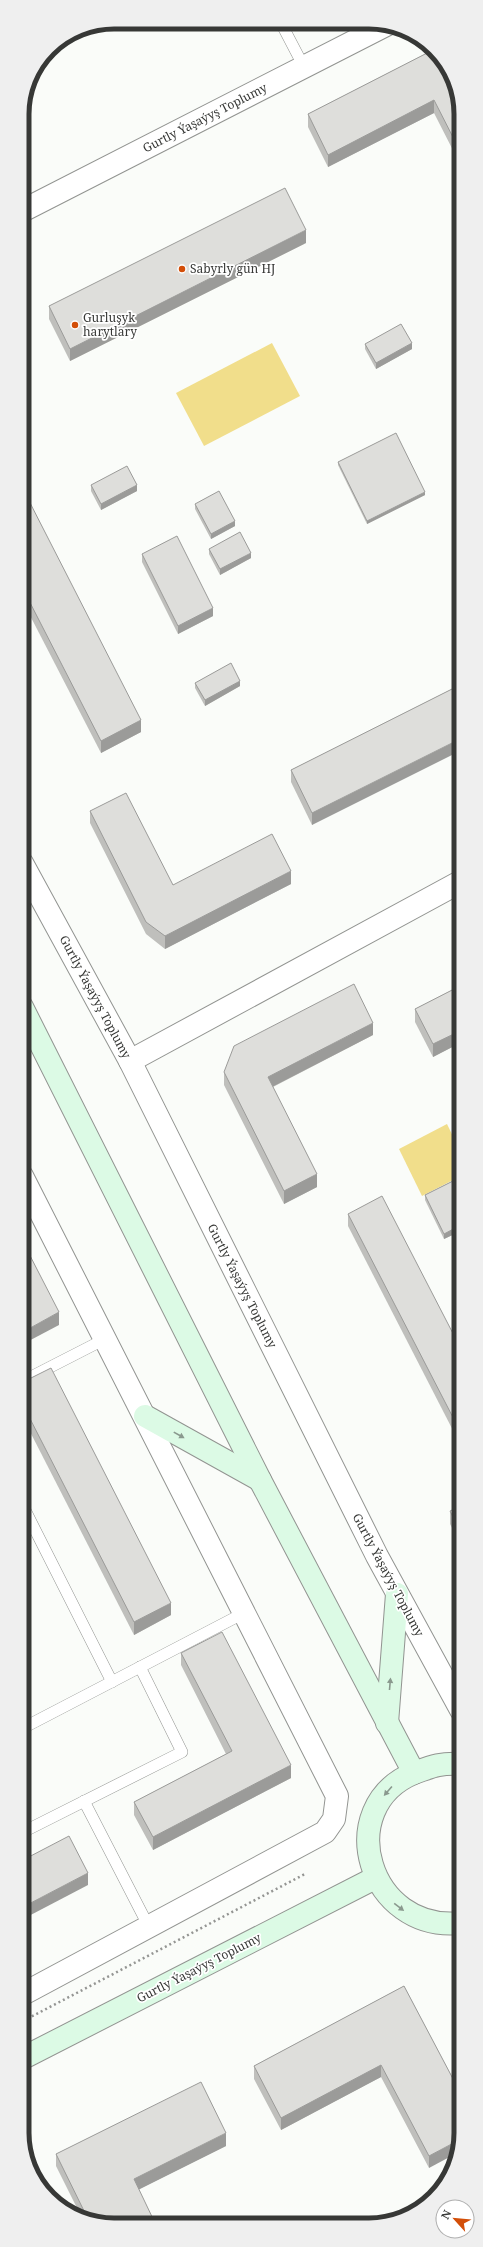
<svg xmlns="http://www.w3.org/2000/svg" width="483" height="2247" viewBox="0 0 483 2247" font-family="'Noto Serif',serif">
<rect width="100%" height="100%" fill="#fafcf9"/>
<g fill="#f1de8b">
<polygon points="272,343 300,396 204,446 176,393"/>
<polygon points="447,1124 461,1153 461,1176 422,1196 399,1149"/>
</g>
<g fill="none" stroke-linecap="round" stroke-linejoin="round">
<defs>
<g id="lane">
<polyline points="281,23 304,67"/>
<polyline points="23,1381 105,1339"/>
<polyline points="23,1506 112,1682"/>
<polyline points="23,1728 244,1613"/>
<polyline points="84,1801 149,1927"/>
<polyline points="23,1832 182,1752 140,1667"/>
</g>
<g id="street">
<polyline points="22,211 388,24"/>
<polyline points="22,863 130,1061 377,1556 461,1710"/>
<polyline points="130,1061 460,882"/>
<polyline points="22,1176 337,1796 334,1819 325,1832 23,1994"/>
</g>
<g id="secondary">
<polyline points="22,1007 260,1480 414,1773"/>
<polyline points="145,1416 260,1480"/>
<polyline points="387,1723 397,1594"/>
<path d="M461 1764C440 1763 433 1766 414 1773 332 1807 368 1933 461 1923"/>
<polyline points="23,2058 375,1878"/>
</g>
</defs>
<use href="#lane" stroke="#929491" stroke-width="12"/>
<use href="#street" stroke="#929491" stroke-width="24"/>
<use href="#secondary" stroke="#929491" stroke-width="24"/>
<polyline stroke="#949593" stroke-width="2.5" stroke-dasharray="2 3" stroke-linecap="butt" points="23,2021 305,1874"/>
<use href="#lane" stroke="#fff" stroke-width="11"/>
<use href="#street" stroke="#fff" stroke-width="22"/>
<use href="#secondary" stroke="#dcfae5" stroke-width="22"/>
</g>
<g fill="#bfbfbc">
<polygon points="433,50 460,102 460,164 434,113 328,167 308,127 308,114"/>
<polygon points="306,243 70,361 49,319 49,306"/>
<polygon points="460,267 460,289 457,281 457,269"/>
<polygon points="365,344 412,349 376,369 365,349"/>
<polygon points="338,462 425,495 367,524 338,465"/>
<polygon points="91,485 137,491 101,510 91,491"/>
<polygon points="22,494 141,732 101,753 22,600"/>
<polygon points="195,504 235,526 211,539 195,509"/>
<polygon points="209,549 251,558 220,575 209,554"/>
<polygon points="142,554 213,616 178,634 142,562"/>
<polygon points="195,683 240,686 205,706 195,688"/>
<polygon points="460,685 312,825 291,782 291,770"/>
<polygon points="90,811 173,885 291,884 165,949 146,934 90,823"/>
<polygon points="460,986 460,1043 433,1057 415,1022 415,1009"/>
<polygon points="373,1035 273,1087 317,1187 284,1204 224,1085 224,1072"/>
<polygon points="461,1177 461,1231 444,1239 425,1200 425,1195"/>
<polygon points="348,1214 461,1349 461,1446 348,1226"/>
<polygon points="23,1382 171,1615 134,1635 23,1418"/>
<polygon points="461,1506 461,1545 450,1524 450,1511"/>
<polygon points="181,1653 291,1778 153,1850 134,1815 134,1802 226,1754 181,1665"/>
<polygon points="404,1986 461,2094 429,2168 381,2077 281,2130 254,2079 254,2066"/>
<polygon points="226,2146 139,2189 96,2223 80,2214 56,2166 56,2154"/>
</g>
<g fill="#9b9b99">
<polygon points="434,100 434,113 328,167 328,155"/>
<polygon points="306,230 306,243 70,361 70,349"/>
<polygon points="412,343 412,349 376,369 376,363"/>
<polygon points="137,485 137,491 101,510 101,504"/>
<polygon points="425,492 425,495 367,524 367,521"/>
<polygon points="235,521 235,526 211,539 211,534"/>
<polygon points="251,553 251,558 220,575 220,569"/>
<polygon points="213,608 213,616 178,634 178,626"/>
<polygon points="240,681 240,686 205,706 205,700"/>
<polygon points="141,720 141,732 101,753 101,741"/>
<polygon points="460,739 460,751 312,825 312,813"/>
<polygon points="291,871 291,884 165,949 165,936"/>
<polygon points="373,1023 373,1035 268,1089 268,1077"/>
<polygon points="460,1031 460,1043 433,1057 433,1044"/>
<polygon points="317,1174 317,1187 284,1204 284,1191"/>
<polygon points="461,1225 461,1231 444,1239 444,1234"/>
<polygon points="59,1312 59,1325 23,1344 23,1332"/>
<polygon points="171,1603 171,1615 134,1635 134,1622"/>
<polygon points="291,1765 291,1778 153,1850 153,1837"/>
<polygon points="88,1873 88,1885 23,1919 23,1907"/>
<polygon points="381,2065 381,2077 281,2130 281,2118"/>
<polygon points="226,2133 226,2146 134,2192 134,2179"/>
<polygon points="461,2139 457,2153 429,2168 429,2156"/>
</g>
<g fill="#dededb" stroke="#9b9b99">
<polygon points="433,50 438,53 460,102 460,151 434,100 328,155 308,114"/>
<polygon points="285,188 306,230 70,349 49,306"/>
<polygon points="460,267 460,276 457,269"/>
<polygon points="401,324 412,343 376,363 365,344"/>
<polygon points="396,433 425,492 367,521 338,462"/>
<polygon points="127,466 137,485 101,504 91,485"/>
<polygon points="219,491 235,521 211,534 195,504"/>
<polygon points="25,493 141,720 101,741 22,587 22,494"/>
<polygon points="240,532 251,553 220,569 209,549"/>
<polygon points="177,536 213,608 178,626 142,554"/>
<polygon points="231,663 240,681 205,700 195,683"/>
<polygon points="460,685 460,739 312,813 291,770"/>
<polygon points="126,793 173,885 272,834 291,871 165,936 146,922 90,811"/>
<polygon points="354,984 373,1023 268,1077 317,1174 284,1191 224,1072 234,1046"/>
<polygon points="460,986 460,1031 433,1044 415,1009"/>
<polygon points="461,1177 461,1225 444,1234 425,1195"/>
<polygon points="382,1196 461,1349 461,1433 348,1214"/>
<polygon points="23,1242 59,1312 23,1332"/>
<polygon points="51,1368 171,1603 134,1622 23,1405 23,1382"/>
<polygon points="461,1506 461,1533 450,1511"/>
<polygon points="222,1632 291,1765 153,1837 134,1802 232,1751 181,1653"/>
<polygon points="69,1836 88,1873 23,1907 23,1860"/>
<polygon points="404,1986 461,2094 461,2139 429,2156 381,2065 281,2118 254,2066"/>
<polygon points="201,2082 226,2133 134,2179 155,2223 96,2223 88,2219 56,2154"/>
</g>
<defs><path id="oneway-solid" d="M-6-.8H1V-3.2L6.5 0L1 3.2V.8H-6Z"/></defs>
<g fill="#8a998e">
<use href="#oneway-solid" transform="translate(179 1435) rotate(29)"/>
<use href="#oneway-solid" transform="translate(390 1684) rotate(-85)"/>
<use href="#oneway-solid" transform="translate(388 1791) rotate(131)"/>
<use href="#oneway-solid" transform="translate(399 1907) rotate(37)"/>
</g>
<g fill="#d34e08" stroke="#fff" stroke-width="1.5">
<circle cx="182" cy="269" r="4"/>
<circle cx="75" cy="325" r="4"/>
</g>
<g text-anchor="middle" stroke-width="3.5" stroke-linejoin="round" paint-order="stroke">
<g font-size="12" fill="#373836" stroke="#fff">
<text transform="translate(205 118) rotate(-27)" y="4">Gurtly Ýaşaýyş Toplumy</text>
<text transform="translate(95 997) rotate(62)" y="4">Gurtly Ýaşaýyş Toplumy</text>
<text transform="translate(242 1286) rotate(63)" y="4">Gurtly Ýaşaýyş Toplumy</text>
<text transform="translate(388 1575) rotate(62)" y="4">Gurtly Ýaşaýyş Toplumy</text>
<text transform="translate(199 1968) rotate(-27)" y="4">Gurtly Ýaşaýyş Toplumy</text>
</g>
<g font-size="12" fill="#373836" stroke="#fff" text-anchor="start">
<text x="190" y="273">Sabyrly gün HJ</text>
<text x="83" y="322">Gurluşyk<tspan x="83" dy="14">harytlary</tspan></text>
</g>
</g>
<path d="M0 0H483V2247H0ZM114 29H369A85 85 0 0 1 454 114V2133A85 85 0 0 1 369 2218H114A85 85 0 0 1 29 2133V114A85 85 0 0 1 114 29Z" fill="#efefef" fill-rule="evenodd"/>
<path fill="none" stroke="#373836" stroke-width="5" d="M114 29H369A85 85 0 0 1 454 114V2133A85 85 0 0 1 369 2218H114A85 85 0 0 1 29 2133V114A85 85 0 0 1 114 29Z"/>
<g transform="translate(455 2219) rotate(297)"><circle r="19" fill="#ffffff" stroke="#afafaf"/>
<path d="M0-3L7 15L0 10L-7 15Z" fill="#d34e08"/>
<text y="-6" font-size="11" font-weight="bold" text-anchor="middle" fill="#373836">N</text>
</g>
</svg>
